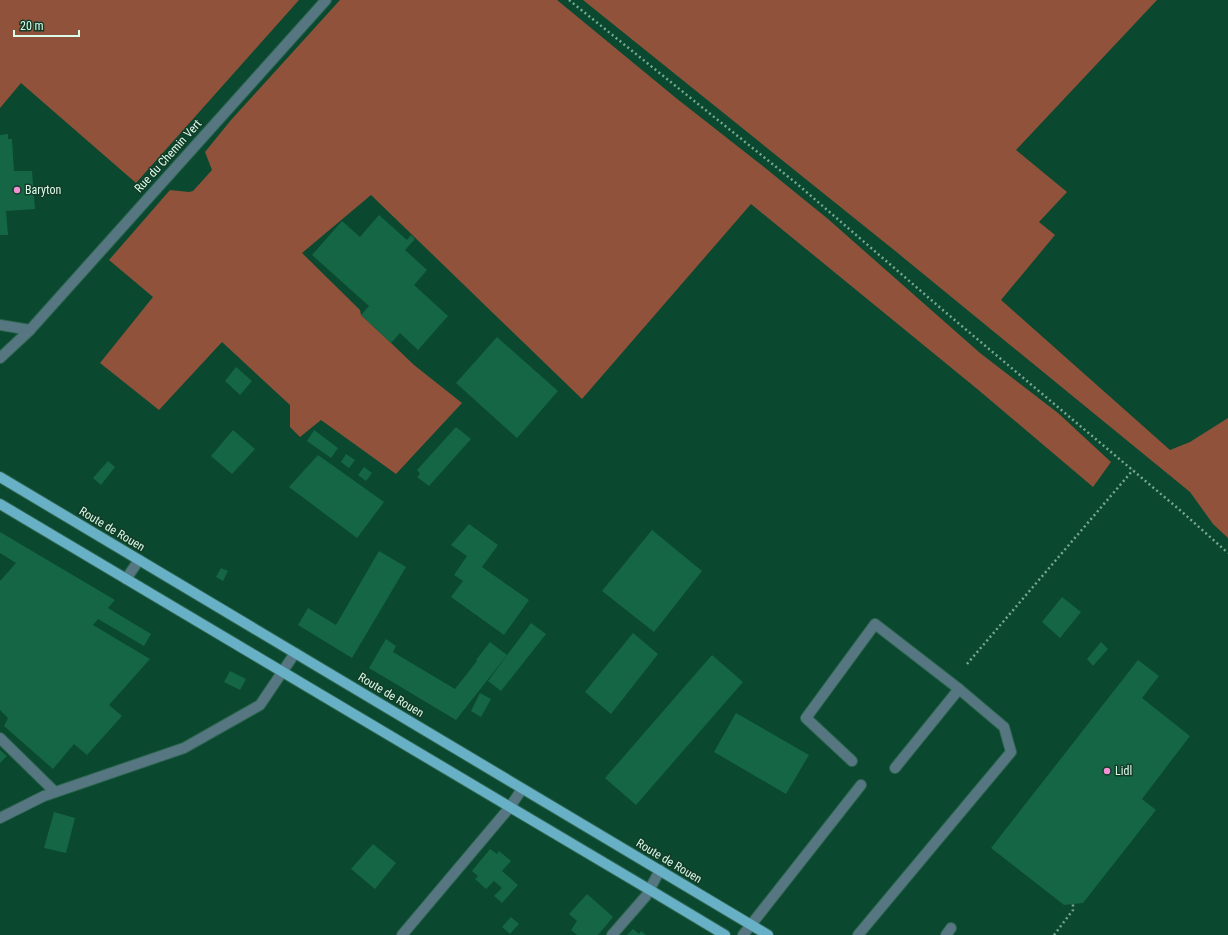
<svg xmlns="http://www.w3.org/2000/svg" width="1228" height="935" viewBox="0 0 1228 935" font-family="'Roboto Condensed',sans-serif">
<rect width="100%" height="100%" fill="#0a482f"/>
<g fill="#91523b">
<polygon points="0,0 299,0 136,183 21,83 0,108"/>
<polygon points="340,0 557,0 676,98 764,167 828,219 980,353 1058,413 1111,462 1093,487 976,388 751,204 582,399 371,195 302,253 360,310 361,315 391,343 414,365 462,403 396,474 321,420 300,437 290,427 290,405 222,342 159,410 100,363 153,297 109,260 170,190 189,192 193,191 212,170 205,152 231,120"/>
<polygon points="583,0 1157,0 1016,150 1067,192 1039,222 1055,235 1001,300 1170,450 1190,442 1228,418 1228,538 1213,524 1190,492 894,250"/>
</g>
<g fill="#156644">
<polygon points="8,134 8,139 12,139 14,171 32,171 35,209 6,211 8,235 0,235 0,135"/>
<polygon points="379,215 407,240 411,235 415,239 405,250 427,270 414,285 448,316 418,350 400,333 391,343 361,315 369,306 312,255 342,221 360,237"/>
<polygon points="497,337 558,391 517,438 456,383"/>
<polygon points="236,367 252,381 240,395 225,381"/>
<polygon points="456,427 471,439 429,486 417,477 420,474 417,470"/>
<polygon points="233,430 255,449 232,474 211,456"/>
<polygon points="314,430 338,448 331,458 307,441"/>
<polygon points="346,454 355,460 349,468 341,462"/>
<polygon points="318,455 384,502 357,538 289,487"/>
<polygon points="108,461 115,467 101,485 93,478"/>
<polygon points="364,467 372,473 366,481 358,475"/>
<polygon points="469,524 498,545 482,567 529,600 504,635 451,597 463,581 454,575 467,556 451,545"/>
<polygon points="652,530 702,571 654,632 602,591"/>
<polygon points="0,532 115,600 108,608 151,634 144,646 98,619 93,625 150,659 109,705 122,716 87,755 74,744 53,769 4,726 8,718 0,710 0,581 16,563 0,553"/>
<polygon points="379,551 406,567 352,658 298,625 308,608 336,625"/>
<polygon points="221,568 228,571 223,581 216,577"/>
<polygon points="1062,597 1081,612 1060,638 1042,622"/>
<polygon points="531,623 546,634 501,691 488,681"/>
<polygon points="633,633 658,654 611,714 585,692"/>
<polygon points="386,639 396,646 393,652 455,689 477,661 476,660 490,642 507,655 456,720 369,668"/>
<polygon points="1101,642 1108,649 1093,666 1087,659"/>
<polygon points="712,655 743,682 636,805 605,778"/>
<polygon points="1138,660 1159,676 1142,698 1190,736 1142,799 1156,810 1083,903 1064,905 991,848"/>
<polygon points="230,671 246,679 240,690 224,682"/>
<polygon points="480,693 491,699 481,717 471,711"/>
<polygon points="736,713 809,755 786,794 714,752"/>
<polygon points="0,750 7,756 0,763"/>
<polygon points="54,812 75,818 66,853 44,848"/>
<polygon points="373,844 396,863 375,889 351,869"/>
<polygon points="490,849 497,854 499,851 511,861 502,871 518,885 502,903 494,896 502,888 494,881 486,889 475,879 478,876 472,871"/>
<polygon points="587,894 613,917 598,935 577,935 571,930 577,921 569,914"/>
<polygon points="511,917 519,924 510,934 502,927"/>
<polygon points="633,929 639,934 641,931 646,935 627,935"/>
</g>
<g fill="none" stroke-linecap="round" stroke-linejoin="round">
<defs>
<g id="service">
<polyline points="126,579 139,560"/>
<polyline points="0,738 55,792"/>
<polyline points="852,761 806,718 875,624 959,689 895,768"/>
<polyline points="0,818 44,796 184,748 260,705 295,653"/>
<polyline points="743,935 861,785"/>
<polyline points="858,935 1011,752 1004,727 959,689"/>
<polyline points="946,935 951,928"/>
</g>
<g id="minor">
<polyline points="0,325 30,330"/>
<polyline points="0,358 30,330 326,0"/>
<polyline points="402,935 510,807 522,789"/>
<polyline points="612,935 646,896 660,870"/>
</g>
<g id="primary">
<polyline points="0,477 768,935"/>
<polyline points="0,504 510,807 650,890 725,935"/>
</g>
</defs>
<use href="#service" stroke="#2b654d" stroke-width="12"/>
<use href="#minor" stroke="#2b654d" stroke-width="12"/>
<use href="#primary" stroke="#2b654d" stroke-width="12"/>
<g stroke="#78a892" stroke-width="2.5" stroke-dasharray="2 3" stroke-linecap="butt">
<polyline points="569,0 796,183 944,311 1181,511 1228,553"/>
<polyline points="967,664 1133,470"/>
<polyline points="1054,935 1073,910 1073,904"/>
</g>
<use href="#service" stroke="#567782" stroke-width="10"/>
<use href="#minor" stroke="#567782" stroke-width="10"/>
<use href="#primary" stroke="#68b0c6" stroke-width="10"/>
</g>
<g fill="#f491d4" stroke="#133b28" stroke-width="1.5">
<circle cx="17" cy="190" r="4"/>
<circle cx="1107" cy="771" r="4"/>
</g>
<g text-anchor="middle" stroke-width="3" stroke-linejoin="round" paint-order="stroke">
<g font-size="12" fill="#d9fde9" stroke="#133b28">
<text transform="translate(168 156) rotate(-48)" y="4">Rue du Chemin Vert</text>
<text transform="translate(112 529) rotate(31)" y="4">Route de Rouen</text>
<text transform="translate(391 695) rotate(31)" y="4">Route de Rouen</text>
<text transform="translate(669 861) rotate(31)" y="4">Route de Rouen</text>
</g>
<g font-size="12" fill="#d9fde9" stroke="#133b28" text-anchor="start">
<text x="25" y="194">Baryton</text>
<text x="1115" y="775">Lidl</text>
</g>
</g>
<path d="M14 30v6h65v-6" fill="none" stroke="#d9fde9" stroke-width="2"/>
<text x="20" y="30" font-size="12" fill="#d9fde9" stroke="#133b28" stroke-width="3" paint-order="stroke">20 m</text>
</svg>
